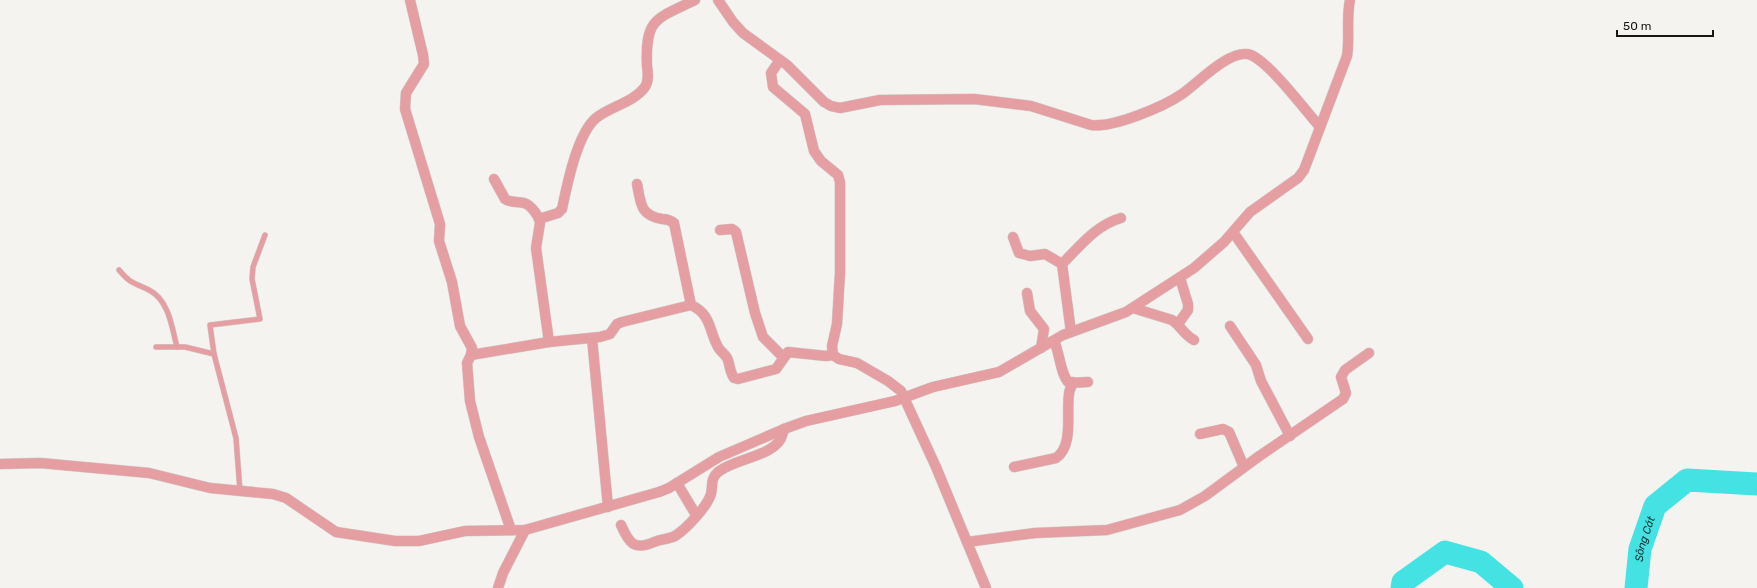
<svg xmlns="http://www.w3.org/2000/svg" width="1757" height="588" viewBox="0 0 1757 588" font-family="Rubik,sans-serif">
<rect width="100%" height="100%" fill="#f5f3ef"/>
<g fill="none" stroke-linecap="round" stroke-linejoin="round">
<g stroke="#45e2e4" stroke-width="23">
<polyline points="1402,588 1403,582 1445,552 1481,562 1512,588"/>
<path id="s1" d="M1636 588 1640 549 1655 506 1687 480 1757 484"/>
</g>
<defs>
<g id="service">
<path d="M119 270C132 285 133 282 149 290 169 300 172 328 177 347"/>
<polyline points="156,347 185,347 214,354 236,438 240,491"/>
<polyline points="214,354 210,325 260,319 252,279 253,267 265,235"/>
</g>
<g id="minor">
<polyline points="410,0 423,55 424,64 406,93 405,109 440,224 439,241 452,282 460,326 472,348 471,355 467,363 470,401 479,437 511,530"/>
<path d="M718 0 733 22 743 33 787 65 824 102 831 106 840 108 880 100 974 99 1031 106 1091 125C1113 128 1163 107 1182 94 1197 84 1231 47 1251 55 1270 63 1305 110 1320 127"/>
<polyline points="780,60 771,73 773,87 805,114 814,151 821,161 838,175 840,182 840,272 837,324 832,346 833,355 839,359 857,363 888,381 901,391 936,467 986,588"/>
<path d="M494 179 505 199C510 203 517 201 524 203 531 205 539 216 540 223L536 248 549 342"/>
<path d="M637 184C641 204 640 215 662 219 667 219 670 220 674 223L691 305"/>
<path d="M539 219 558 213 562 209C567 185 577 134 596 118 611 106 633 103 645 87 649 81 648 73 647 66 645 18 656 19 695 0"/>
<polyline points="720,230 732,229 736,232 755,313 763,337 783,357"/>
<polyline points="1233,232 1308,339"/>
<polyline points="1013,237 1019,253 1030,256 1045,254 1062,264 1071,332"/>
<path d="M1062 264C1080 246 1096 225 1121 218"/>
<polyline points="1027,293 1030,311 1044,329 1041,348"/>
<path d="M1133 308 1172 320C1181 326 1184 335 1194 340"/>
<polyline points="1178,324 1188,310 1188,304 1180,278"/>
<polyline points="1230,326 1256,365 1261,381 1290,436"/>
<polyline points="592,338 608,507"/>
<path d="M1054 341C1060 353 1060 374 1069 383L1088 382"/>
<path d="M471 355 549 342 600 337 610 334 617 324 622 322 691 305C711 314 709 330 717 345 719 351 726 354 728 360 730 367 730 372 734 378L738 379 776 369 788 352 826 356 833 355"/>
<polyline points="1200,434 1223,429 1229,432 1244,467"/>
<path d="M0 464 40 463 149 473 210 488 273 494 286 498 336 532 395 541H419L465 531 525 530 659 492 669 488 719 457 784 429 806 421 895 401 933 387 999 372 1063 335 1126 312 1194 268 1224 242 1250 212 1298 178 1304 170 1347 56C1350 38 1346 18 1350 0"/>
<path d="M1014 467 1056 458C1074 446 1066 413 1069 394 1069 390 1072 386 1073 382"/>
<polyline points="677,483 696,515"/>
<path d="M621 525C629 543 634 551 654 542 661 539 669 539 675 536 686 529 707 507 711 494 713 486 710 479 718 472 734 459 769 457 780 440 782 437 783 432 784 429"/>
<polyline points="967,542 1035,533 1107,530 1180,510 1205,496 1258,457 1343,399 1346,393 1341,377 1345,370 1369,353"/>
<polyline points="498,588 503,573 525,530"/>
</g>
</defs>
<use href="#service" stroke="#d1d0cc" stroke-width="6"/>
<use href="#minor" stroke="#d1d0cc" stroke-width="11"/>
<use href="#service" stroke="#e59fa3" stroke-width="5"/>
<use href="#minor" stroke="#e59fa3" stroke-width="10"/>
</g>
<g text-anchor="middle" stroke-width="3" stroke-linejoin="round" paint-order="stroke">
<g font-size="11" font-style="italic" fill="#173030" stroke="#f5f3ef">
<text dy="4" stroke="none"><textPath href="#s1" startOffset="50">Sông Cát</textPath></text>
</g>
</g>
<path d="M1617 30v6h96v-6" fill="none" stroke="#171615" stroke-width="2"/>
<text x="1623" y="30" font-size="12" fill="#171615" stroke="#f5f3ef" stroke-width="3" paint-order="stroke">50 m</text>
</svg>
